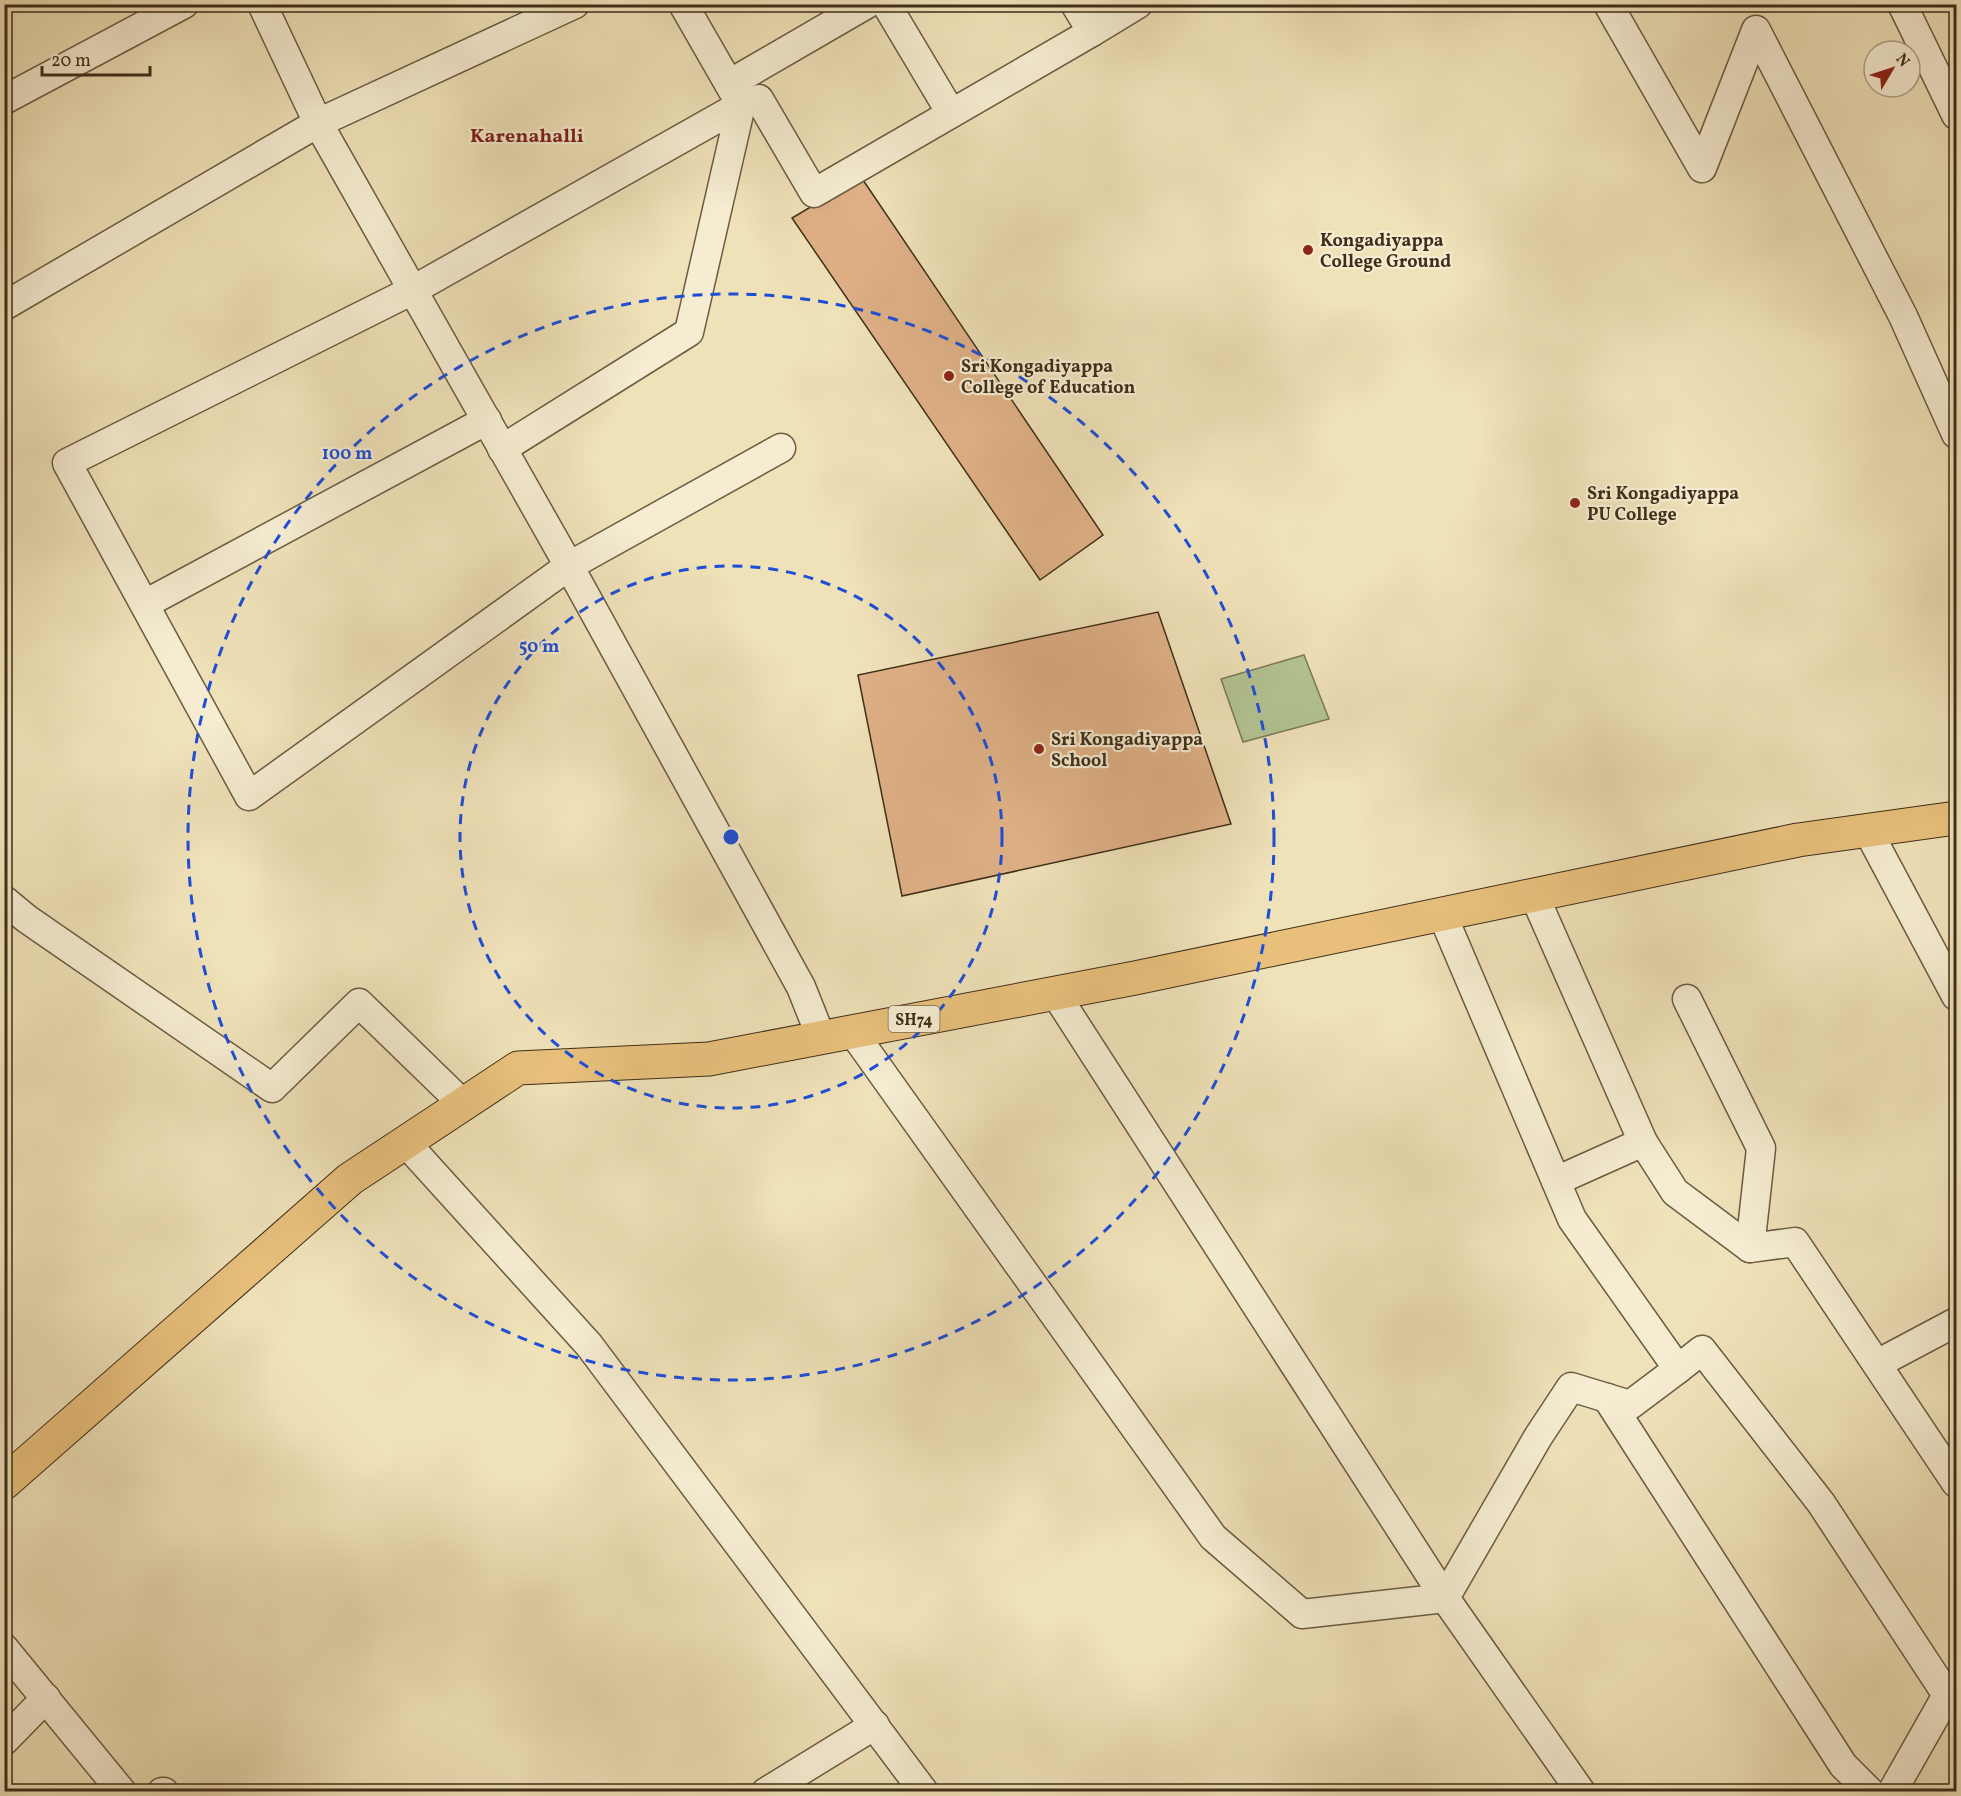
<svg xmlns="http://www.w3.org/2000/svg" width="1961" height="1796" viewBox="0 0 1961 1796" font-family="Vollkorn,serif">
<rect width="100%" height="100%" fill="#efe1b8"/>
<filter id="stains"><feTurbulence type="fractalNoise" baseFrequency=".00333" numOctaves="4"/><feColorMatrix values="0 0 0 0 .2 0 0 0 0 .09 0 0 0 0 .02 0 0 0 .5 -.17"/></filter>
<radialGradient id="worn" r=".72"><stop offset=".6" stop-color="#630" stop-opacity="0"/><stop offset="1" stop-color="#630" stop-opacity=".3"/></radialGradient>
<polygon fill="#b3c493" stroke="#797956" stroke-width="1.5" points="1304,655 1329,719 1243,742 1221,679"/>
<g fill="#dfb086" stroke="#3f2e1a" stroke-width="1.5">
<polygon points="861,177 1103,535 1040,580 792,218"/>
<polygon points="1158,612 1231,824 902,896 858,675"/>
</g>
<g fill="none" stroke-linecap="round" stroke-linejoin="round">
<defs>
<g id="street">
<polyline points="262,4 318,123 569,566 801,987 821,1037"/>
<polyline points="683,4 741,105 759,99 814,193 1092,32 1075,4"/>
<polyline points="886,4 951,113"/>
<polyline points="1608,4 1702,168 1756,30 1903,316 1956,434"/>
<polyline points="1902,4 1956,115"/>
<polyline points="1092,32 1138,4"/>
<polyline points="729,84 867,4"/>
<polyline points="4,100 184,4"/>
<polyline points="4,306 318,123 575,4"/>
<polyline points="502,449 689,332 741,105 413,290 67,463 249,796 569,566 781,448"/>
<polyline points="145,604 487,420"/>
<polyline points="1868,831 1956,996"/>
<polyline points="1534,895 1643,1142 1556,1181"/>
<polyline points="4,900 27,919 272,1088 359,1003 463,1104"/>
<polyline points="1442,914 1572,1219 1678,1369 1630,1405 1571,1387 1538,1437 1445,1598 1581,1792"/>
<polyline points="1687,999 1761,1148 1750,1248"/>
<polyline points="852,1031 1213,1537 1302,1614 1445,1598 1055,993"/>
<polyline points="405,1142 589,1345 924,1792"/>
<polyline points="1643,1142 1675,1192 1750,1248 1795,1242 1956,1483"/>
<polyline points="1877,1364 1956,1322"/>
<polyline points="1678,1369 1702,1350 1821,1503 1947,1695 1892,1792"/>
<polyline points="1607,1398 1843,1765 1870,1792"/>
<polyline points="4,1648 122,1792"/>
<polyline points="4,1741 46,1698"/>
<polyline points="162,1792 164,1792"/>
<polyline points="766,1792 875,1725"/>
</g>
<polyline id="primary" points="4,1483 350,1179 518,1068 709,1059 1135,978 1798,840 1956,818"/>
</defs>
<use href="#street" stroke="#6b5b42" stroke-width="31"/>
<use href="#primary" stroke="#3f2e1a" stroke-width="35"/>
<use href="#street" stroke="#f5ecd1" stroke-width="28"/>
<use href="#primary" stroke="#e8c07c" stroke-width="33"/>
</g>
<g fill="none" stroke="#1d4ed8" stroke-width="3" stroke-dasharray="10 8">
<circle cx="731" cy="837" r="271"/>
<circle cx="731" cy="837" r="543"/>
</g>
<g fill="#8f2418" stroke="#f5ecd1" stroke-width="2">
<circle cx="1308" cy="250" r="6"/>
<circle cx="949" cy="376" r="6"/>
<circle cx="1575" cy="503" r="6"/>
<circle cx="1039" cy="749" r="6"/>
</g>
<g text-anchor="middle" stroke-width="4.5" stroke-linejoin="round" paint-order="stroke">
<rect fill="#f5ecd1" stroke="#766751" stroke-width="1.5" x="888.5" y="1006" width="51" height="26" rx="4.5"/>
<g font-size="16" font-weight="bold" fill="#3f2e1a">
<text x="914" y="1025">SH74</text>
</g>
<g font-size="18" font-weight="bold" fill="#3f2e1a" stroke="#f5ecd1" text-anchor="start">
<text x="1320" y="246">Kongadiyappa<tspan x="1320" dy="21">College Ground</tspan></text>
<text x="961" y="372">Sri Kongadiyappa<tspan x="961" dy="21">College of Education</tspan></text>
<text x="1587" y="499">Sri Kongadiyappa<tspan x="1587" dy="21">PU College</tspan></text>
<text x="1051" y="745">Sri Kongadiyappa<tspan x="1051" dy="21">School</tspan></text>
</g>
<g font-size="20" font-weight="bold" fill="#7a1f14" stroke="#f5ecd1">
<text x="527" y="142">Karenahalli</text>
</g>
</g>
<circle cx="731" cy="837" r="9" fill="#1d4ed8" stroke="#f5ecd1" stroke-width="3"/>
<g font-size="18" text-anchor="middle" font-weight="bold" fill="#1d4ed8" stroke="#f5ecd1" stroke-width="4.5" stroke-linejoin="round" paint-order="stroke">
<text x="347" y="459">100 m</text>
<text x="539" y="652">50 m</text>
</g>
<rect width="1961" height="1796" fill="none" stroke="#efe1b8" stroke-width="24"/>
<rect x="6" y="6" width="1949" height="1784" fill="none" stroke="#3f2e1a" stroke-width="3"/>
<rect x="12" y="12" width="1937" height="1772" fill="none" stroke="#3f2e1a" stroke-width="1.5"/>
<g transform="translate(1892 69) rotate(51)"><circle r="28" fill="#f5ecd1" stroke="#aca088" stroke-width="1.5"/>
<path d="M0-4.5L10 22L0 15L-10 22Z" fill="#8f2418"/>
<text y="-9" font-size="16" font-weight="bold" text-anchor="middle" fill="#3f2e1a">N</text>
</g>
<path d="M42 66v9h108v-9" fill="none" stroke="#3f2e1a" stroke-width="3"/>
<text x="51" y="66" font-size="18" fill="#3f2e1a" stroke="#f5ecd1" stroke-width="4.5" paint-order="stroke">20 m</text>
<rect width="100%" height="100%" filter="url(#stains)"/>
<rect width="100%" height="100%" fill="url(#worn)"/>
</svg>
